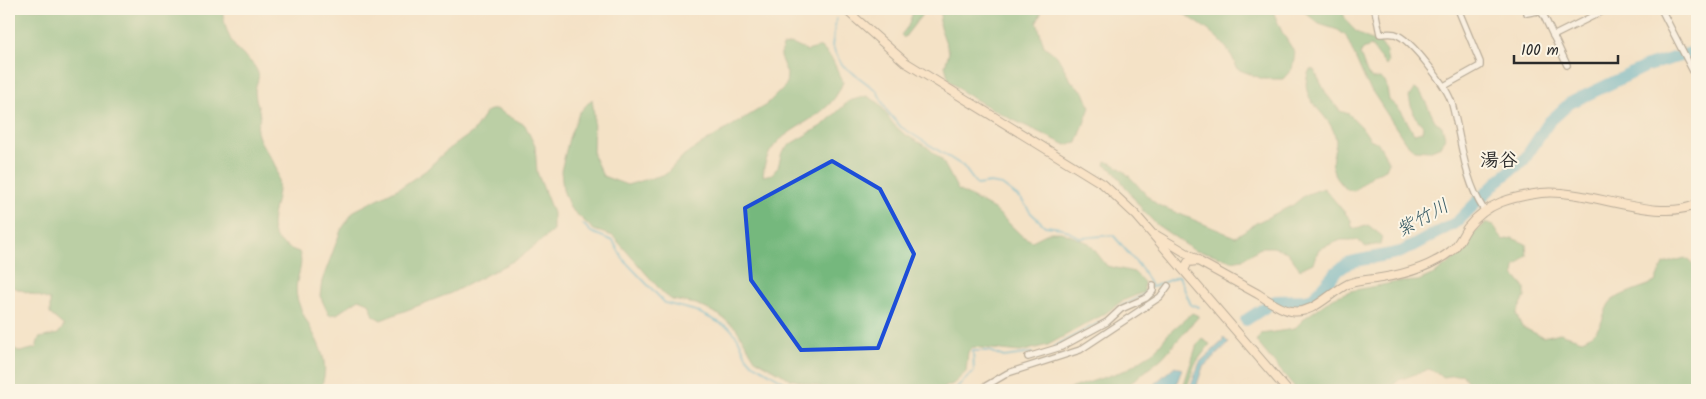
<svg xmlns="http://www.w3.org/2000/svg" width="1706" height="399" viewBox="0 0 1706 399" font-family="Kalam,'Klee One',sans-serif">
<rect width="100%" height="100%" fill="#fcf5e5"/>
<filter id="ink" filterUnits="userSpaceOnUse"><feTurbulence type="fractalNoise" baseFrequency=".02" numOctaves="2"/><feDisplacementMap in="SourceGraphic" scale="10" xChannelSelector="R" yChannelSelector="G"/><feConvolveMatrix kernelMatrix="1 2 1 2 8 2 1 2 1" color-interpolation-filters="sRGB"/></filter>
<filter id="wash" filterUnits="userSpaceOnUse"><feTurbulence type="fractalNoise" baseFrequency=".0096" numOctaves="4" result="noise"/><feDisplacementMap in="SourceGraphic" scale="20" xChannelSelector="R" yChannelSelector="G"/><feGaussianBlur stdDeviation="1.12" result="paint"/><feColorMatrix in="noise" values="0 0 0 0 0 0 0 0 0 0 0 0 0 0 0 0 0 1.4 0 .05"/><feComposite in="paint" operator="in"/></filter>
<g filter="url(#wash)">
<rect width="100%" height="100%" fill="#f4e2c6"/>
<g fill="#74b87d" stroke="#507254">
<path d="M9 9H222C224 22 227 36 236 48 244 58 253 60 258 73 260 79 255 85 255 91 255 100 260 109 260 117 259 122 256 127 257 132 261 149 276 158 278 176 282 211 252 236 299 252 306 270 290 281 299 304 309 332 334 356 321 387L314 390H9V345L20 352 36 348 39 338 58 334 64 326 50 314V300L9 286Z"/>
<polygon points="914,9 925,9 924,12 904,38 901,35 908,26"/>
<polygon points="942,9 1043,9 1037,22 1044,46 1057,56 1072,82 1084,92 1090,107 1077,143 1066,145 1005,116 964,93 949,80 945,66 949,52 939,24"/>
<path d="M1176 9H1272L1282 32 1295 53 1292 69 1283 79H1263L1237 69C1229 40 1200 24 1176 9Z"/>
<path d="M1301 9H1342C1345 25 1362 40 1379 41L1386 51 1388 63 1386 66 1371 46 1363 49 1360 54 1367 73 1372 79 1380 78 1386 83 1389 100 1402 112 1414 134 1422 132 1423 126 1413 114 1409 97 1414 89 1420 91 1435 121 1442 126 1445 137 1441 146 1429 151 1414 150 1406 143 1366 82 1346 36 1338 30 1319 24Z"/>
<path d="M792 44 807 51 821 47 832 59 843 82C826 130 766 123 763 176L772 174 778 167 782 152 792 143 823 125 849 101 867 96 879 103 893 124 904 134 927 147 942 160 958 190 994 209 1022 236 1032 241 1050 232H1061L1089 243 1107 266 1134 272 1144 282V292L1122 301 1106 313 1048 345 1020 352 973 347 968 352 966 372 953 384 938 390H824L821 387 790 379 755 359 736 328 719 315 696 304 672 300 664 294 613 236 594 230 570 208 563 190 561 171 569 138 579 113 592 99 594 114 593 155 603 176 627 185 666 174 684 155 766 105 786 85 787 73 780 57 783 46Z"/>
<path d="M1310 69 1314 70 1327 95 1340 111 1349 114 1361 126 1370 139 1378 143 1389 162 1386 169 1374 174 1354 191 1347 190C1337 179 1330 172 1333 156 1334 152 1336 145 1336 141 1333 111 1294 103 1310 69Z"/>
<polygon points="496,109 525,125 535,146 537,172 553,213 553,231 521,257 451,293 381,320 374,316 369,303 359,299 337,314 329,315 320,296 322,281 341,230 354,211 401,187 425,171 445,152 473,132 487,111"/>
<path d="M1106 161C1130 169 1139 192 1158 205L1235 237 1256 223 1293 205 1305 195 1324 188 1351 220 1352 227 1357 229 1368 225 1382 236 1380 244 1366 247 1357 240H1341L1319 249 1313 263 1300 269 1287 252 1273 247H1262L1243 259 1231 261 1209 253 1195 251 1157 225 1144 212 1113 170 1105 165Z"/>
<path d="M1486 223 1494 226 1503 240 1512 238 1526 244 1527 256 1515 267 1514 275 1525 288V297L1516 314 1522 327 1543 337 1560 333 1582 340C1608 330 1601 307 1614 299 1626 292 1642 288 1655 282L1663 264 1685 258 1695 266 1697 283V390H1474L1462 374 1444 377 1429 369 1399 380 1388 390H1297L1256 341 1261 334 1294 329 1306 317 1333 298 1350 291 1397 282 1418 281 1436 273 1454 259 1474 233Z"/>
<polygon points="1192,313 1199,316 1162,358 1122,390 1066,390 1126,370 1155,351 1168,334"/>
<polygon points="1202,339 1210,344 1195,364 1186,390 1182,390 1197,344"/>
</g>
<g fill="#4eb0cd" stroke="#3c6e7c">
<polygon points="1223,337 1229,343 1203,367 1195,390 1189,390 1200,362 1223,341"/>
<polygon points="1175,366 1182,369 1174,390 1153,390 1154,384"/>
</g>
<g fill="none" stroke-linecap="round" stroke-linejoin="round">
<g stroke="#4eb0cd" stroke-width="2">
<polyline points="836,19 832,46 841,64 877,91 887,111 901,127 963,166 977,185 990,183 1002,185 1021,199 1031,213 1045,226 1062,228 1080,238 1113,235 1142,269 1151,286"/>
<polyline points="583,224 591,232 613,241 623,259 665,303 696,311 730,328 738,338 746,356 752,363 791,386"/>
<polyline points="1118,308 1142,296 1150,288 1179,276 1191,305 1199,307"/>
<polyline points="1053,347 1106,319"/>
<polyline points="954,390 974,371 973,351 989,351 1004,357 1032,353"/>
</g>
<polyline stroke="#4eb0cd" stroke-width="12" points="1246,320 1275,301 1305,300 1313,298 1336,272 1350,262 1401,252 1457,222 1499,180 1524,160 1549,122 1570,103 1647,66 1697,51"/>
</g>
</g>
<g filter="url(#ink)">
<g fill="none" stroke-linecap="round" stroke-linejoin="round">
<defs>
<g id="street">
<polyline points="1661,9 1697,79"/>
<path d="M1375 10 1380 34C1384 34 1390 33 1395 34 1411 39 1448 88 1452 104 1462 141 1463 177 1484 210"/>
<polyline points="1527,13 1538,11 1543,14 1567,65"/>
<polyline points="1553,36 1607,9"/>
<polyline points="1444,86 1480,66 1480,62 1458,9"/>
<polyline points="1028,357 1061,347 1107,322 1121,309 1146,298 1153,291 1153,285"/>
<polyline points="979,390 1008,373 1080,350 1160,297 1168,286"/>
</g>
<g id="secondary">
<polyline points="845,9 905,62 1103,184 1136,215 1287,390"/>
<polyline points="1156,235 1198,260"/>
<path d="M1184 270 1188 262 1198 261C1218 272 1238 283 1258 294 1268 300 1279 309 1291 311 1313 315 1329 293 1348 284 1358 280 1370 280 1381 278 1406 274 1431 267 1451 251 1459 245 1462 235 1468 227 1487 203 1511 197 1541 193 1588 188 1657 224 1697 204"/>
</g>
</defs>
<use href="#street" stroke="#716b61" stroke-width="8"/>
<use href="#secondary" stroke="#716b61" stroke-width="10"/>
<use href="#street" stroke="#fff" stroke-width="5.5"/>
<use href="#secondary" stroke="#ffe4c6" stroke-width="8"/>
</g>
</g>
<path d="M0 0H1706V399H0ZM832 161 880 189 914 254 878 348 801 350 751 280 745 208Z" fill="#f4e2c6" fill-opacity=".55" fill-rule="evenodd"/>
<path fill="none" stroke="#1d4ed8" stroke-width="4" stroke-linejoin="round" d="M832 161 880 189 914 254 878 348 801 350 751 280 745 208Z"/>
<g text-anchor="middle" stroke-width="4" stroke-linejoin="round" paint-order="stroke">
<g font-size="19" font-weight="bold" fill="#2b2b2b" stroke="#fcf5e5">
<text x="1499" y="166">湯谷</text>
</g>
<g font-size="19" font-style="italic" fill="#375a64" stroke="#fcf5e5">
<text transform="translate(1422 217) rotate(-29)" y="7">紫竹川</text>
</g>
</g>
<rect width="1706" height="399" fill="none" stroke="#fcf5e5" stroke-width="30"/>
<path d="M1514 55v8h104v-8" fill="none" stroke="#2b2b2b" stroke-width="2.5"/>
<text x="1521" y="55" font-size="15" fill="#2b2b2b" stroke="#fcf5e5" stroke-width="4" paint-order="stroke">100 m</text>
</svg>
